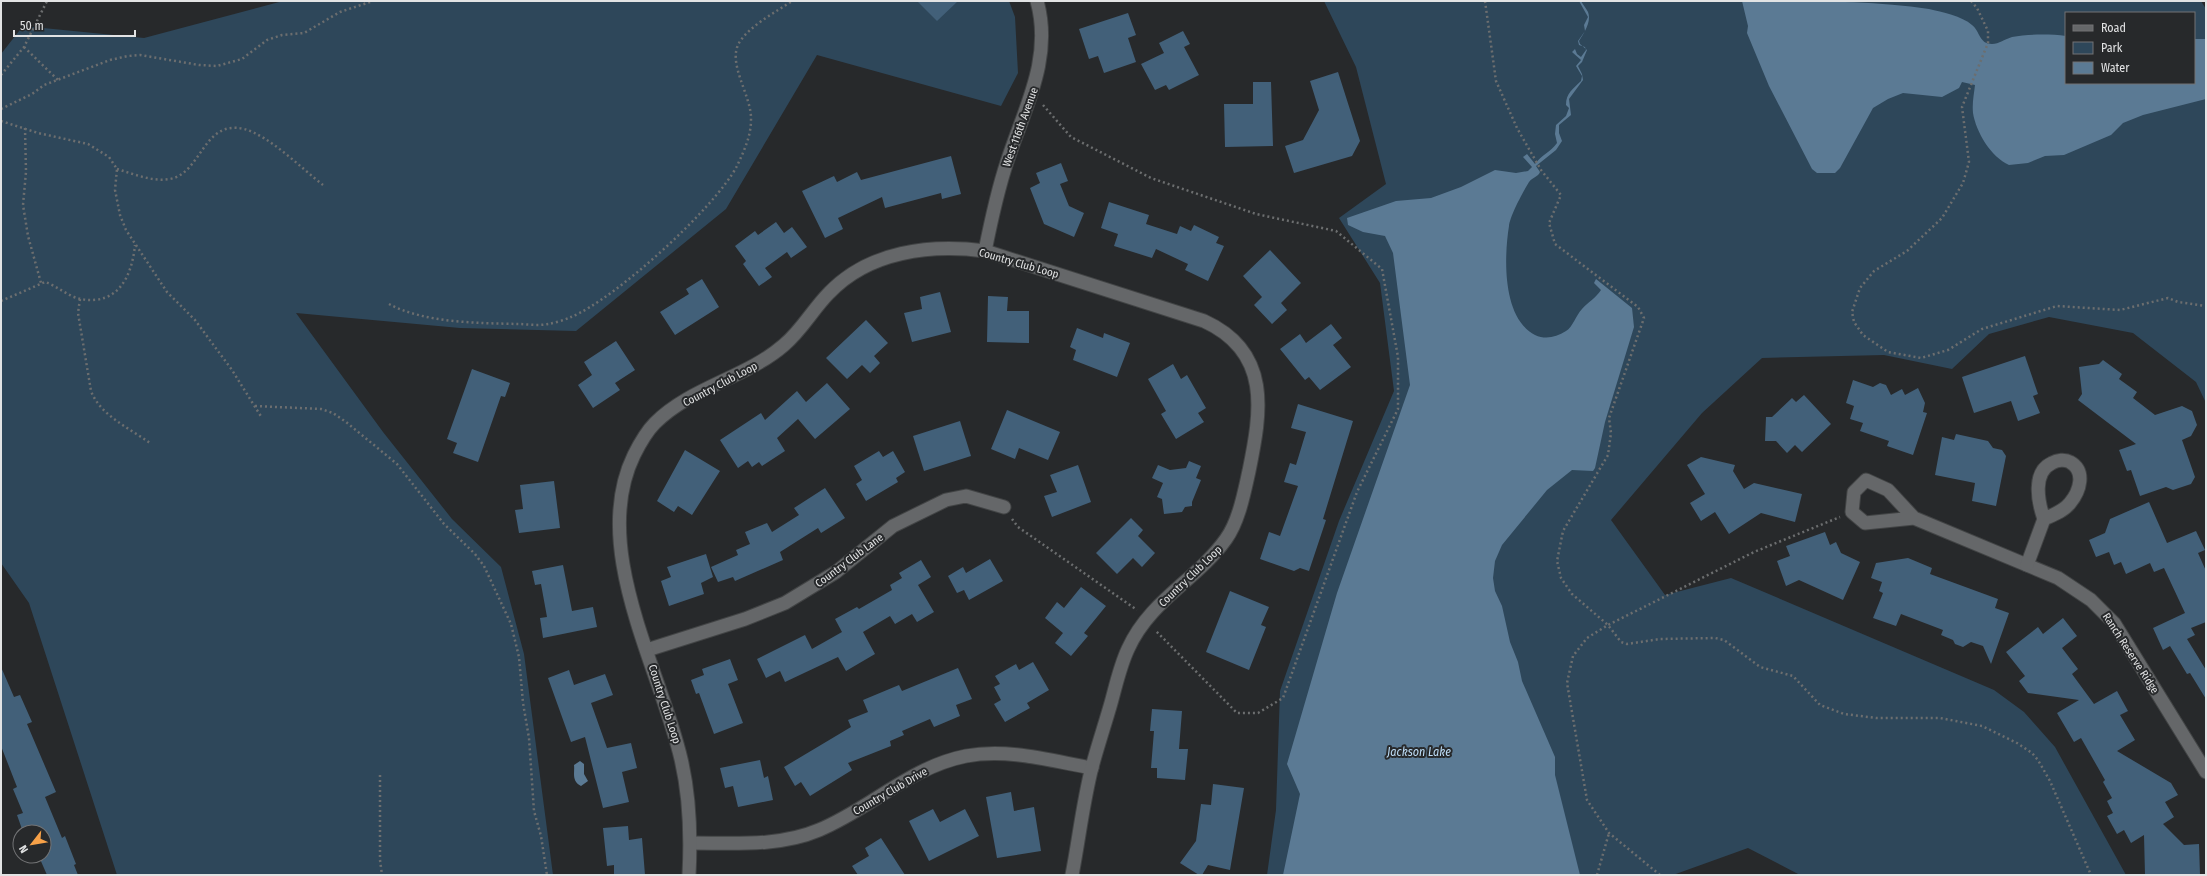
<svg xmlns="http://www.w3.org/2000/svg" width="2207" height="876" viewBox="0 0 2207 876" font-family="'Fira Sans Condensed',sans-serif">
<rect width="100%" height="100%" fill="#27292b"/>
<g fill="#2e475a" fill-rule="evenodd">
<polygon points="283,1 1009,1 1015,17 1018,73 1001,106 817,55 726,209 576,331 460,328 296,313 383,432 452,519 501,567 524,654 553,875 117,875 29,603 1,563 1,54 23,26 144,38"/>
<path d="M1324 1H2201L2206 9V403L2196 382 2133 333 2049 317 1989 334 1952 369 1884 355 1762 358 1702 413 1611 520 1665 595 1731 578 1994 690 2024 712 2055 747 2126 875H1800L1748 848 1673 875H1267L1276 810 1280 691 1339 521 1394 391 1380 283 1339 218 1386 184 1356 67ZM2066 13H2194V83H2066Z"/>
</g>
<g fill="#5b7a94">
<path d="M1579 1H1581C1583 5 1586 8 1588 12 1592 22 1583 34 1579 41L1580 44 1587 50 1582 62 1578 66 1582 74 1583 80 1569 99 1571 115 1559 125V133L1562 141 1556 150 1536 166 1540 172C1538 177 1533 177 1529 182 1524 190 1510 216 1509 226 1504 257 1502 318 1535 335 1546 340 1556 337 1566 331 1573 327 1576 315 1582 309 1588 302 1596 298 1601 290L1594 283 1596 279 1632 308 1634 327 1605 422 1595 468 1593 471 1572 470 1547 490 1502 545 1495 561 1493 578 1495 591 1502 606 1510 642 1518 662 1522 681 1555 757V775L1580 875H1283L1300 794 1287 764 1337 593 1410 385 1393 253 1385 236 1363 232 1348 225 1347 218 1396 201 1431 198 1461 187 1495 170 1516 173 1528 171 1532 167 1523 157 1527 154 1535 164C1541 155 1551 152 1557 143L1555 134 1556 125 1566 116 1569 108 1566 105C1566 93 1573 89 1581 81L1582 76 1576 66 1581 60 1572 52 1575 49 1577 54 1581 57 1586 50 1585 47 1579 45 1578 41 1585 31 1584 25 1588 17Z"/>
<path d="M1742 1C1804 1 1869 0 1929 9 1942 12 1962 16 1972 25 1980 31 1979 44 1992 44 1999 44 2005 39 2012 37 2028 34 2050 34 2066 36V83H2194V39H2206V99L2143 115 2123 123 2111 135 2064 155 2045 156 2028 163 2009 165C1991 157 1976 132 1973 113 1972 103 1974 94 1975 85L1962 82 1959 88 1942 97 1903 93 1888 99 1873 108 1840 168 1835 173H1817L1812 169 1769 86 1747 33 1748 26Z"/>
<path d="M580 761 584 764V774L588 781 581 786C571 781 575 772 574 765Z"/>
</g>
<g fill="#426079">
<polygon points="917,1 958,1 937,21"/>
<polygon points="1128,13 1136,35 1128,38 1136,62 1104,73 1098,56 1089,59 1079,29"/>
<polygon points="1183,31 1190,44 1184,47 1199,75 1169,90 1166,85 1155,90 1141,64 1164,53 1159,43"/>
<polygon points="1338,72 1360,141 1352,156 1294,173 1285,146 1303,140 1319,110 1310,81"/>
<polygon points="1253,82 1271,82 1273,146 1225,147 1224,104 1253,104"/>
<polygon points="951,156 961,194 942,199 941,193 885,208 882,197 838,218 843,229 825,238 802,191 834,176 837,182 857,172 861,180"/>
<polygon points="1061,163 1068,181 1060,184 1069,206 1084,213 1074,237 1044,224 1030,188 1040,183 1036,173"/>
<polygon points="1109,202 1149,215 1146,224 1177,234 1180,226 1191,231 1194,225 1219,237 1216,243 1224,246 1208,281 1185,270 1188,264 1156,249 1152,258 1114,246 1118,234 1101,228"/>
<polygon points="776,222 784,233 792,227 807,247 791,258 787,252 765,268 772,277 759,286 743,264 746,261 735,246 755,231 758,235"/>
<polygon points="1270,250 1301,283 1281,303 1287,310 1272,324 1254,305 1262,297 1243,276"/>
<polygon points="702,279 719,307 675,335 660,312 689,294 686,289"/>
<polygon points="940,292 951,332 912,342 904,313 922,309 920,297"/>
<polygon points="988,296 1008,297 1007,311 1029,311 1029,343 987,342"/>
<polygon points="866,320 888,343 874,356 880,363 870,373 862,365 847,379 826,358"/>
<polygon points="1331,324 1342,338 1333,345 1351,367 1320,390 1309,377 1305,380 1280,349 1300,334 1306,343"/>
<polygon points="1077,328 1103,338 1104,333 1130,343 1117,377 1073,360 1076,350 1070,347"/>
<polygon points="616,341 635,370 615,383 620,390 593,408 578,385 592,375 584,362"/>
<polygon points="2025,356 2038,394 2033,396 2040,413 2018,421 2011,401 1974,413 1962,377"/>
<polygon points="2103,360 2122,374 2119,379 2137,392 2133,398 2155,415 2182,406 2192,411 2197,425 2191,436 2182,440 2195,477 2191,484 2173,490 2166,487 2140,496 2131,470 2127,471 2119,450 2136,444 2078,400 2082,394 2079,367 2099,364"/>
<polygon points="1173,364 1181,379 1187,375 1206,408 1198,413 1204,422 1176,439 1161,414 1166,411 1148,379"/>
<polygon points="472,369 510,383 505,397 501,396 478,462 453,453 457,443 447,439"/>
<polygon points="1853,380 1873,387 1880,383 1886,385 1891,395 1902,389 1905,395 1918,388 1925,403 1923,412 1927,413 1913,455 1887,446 1889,441 1860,431 1863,423 1850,419 1854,406 1846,403"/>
<polygon points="827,383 850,409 815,439 798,419 777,438 785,451 762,466 759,462 752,467 748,461 738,468 720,440 761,413 765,420 797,391 806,402"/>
<polygon points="1804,395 1831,424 1802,452 1795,445 1787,453 1776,441 1765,441 1766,417 1772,417 1792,398 1796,402"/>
<polygon points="1298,404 1353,421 1323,519 1326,520 1309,571 1300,568 1294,571 1260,559 1269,532 1280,536 1298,486 1284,482 1290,463 1296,465 1306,432 1291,428"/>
<polygon points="1007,410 1060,432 1048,460 1019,448 1015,459 991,449"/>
<polygon points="960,421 971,456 924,471 913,436"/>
<polygon points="1956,434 1988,441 1993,448 2002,450 2006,456 1996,506 1972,501 1975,483 1935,475 1942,437 1954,440"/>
<polygon points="685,450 720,471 692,515 678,506 674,512 657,501"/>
<polygon points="879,451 883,457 893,451 905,472 896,478 898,482 866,501 856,484 862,480 854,466"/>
<polygon points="1701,457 1735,465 1733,471 1744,489 1754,483 1802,494 1795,522 1761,513 1729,534 1715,512 1701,521 1690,503 1705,494 1687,465"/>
<polygon points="1189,461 1201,466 1196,478 1201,480 1192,502 1192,506 1185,507 1182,512 1164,514 1162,499 1157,497 1163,483 1152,478 1158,465 1170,470 1186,468"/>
<polygon points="1078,465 1091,502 1052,517 1044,496 1057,492 1050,475"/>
<polygon points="554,481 560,528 519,533 515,510 523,509 520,485"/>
<polygon points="825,488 845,518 821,533 818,528 780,552 783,560 735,581 733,577 718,582 711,567 738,555 736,550 750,544 745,532 767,523 772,532 799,515 794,508"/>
<polygon points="2149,502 2167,543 2196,531 2205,550 2198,553 2206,571 2206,622 2191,628 2195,635 2187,639 2206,670 2206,699 2190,673 2187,674 2170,646 2163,650 2153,628 2185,613 2164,568 2154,572 2150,563 2126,574 2121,562 2114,565 2109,552 2096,557 2089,540 2105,533 2110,519"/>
<polygon points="1131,518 1143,530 1138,536 1155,553 1142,567 1133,558 1117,574 1096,553"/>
<polygon points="1825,532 1830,545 1836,542 1841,553 1860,562 1843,600 1799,580 1786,586 1777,561 1790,556 1786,546"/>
<polygon points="706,554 713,577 701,583 704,594 669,606 661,581 671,577 667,567"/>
<polygon points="1908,558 1932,568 1930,574 1998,599 1995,608 2009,613 1991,664 1983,646 1971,642 1963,647 1955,644 1953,640 1941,635 1943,630 1901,614 1896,626 1873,618 1883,593 1879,591 1882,582 1871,578 1876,563"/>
<polygon points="990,559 1003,581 969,600 964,590 957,593 948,576 963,567 966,573"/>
<polygon points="921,560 931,577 918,585 934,612 917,622 912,614 895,624 890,616 863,632 875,654 846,671 838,657 785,682 780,671 766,678 757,659 805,635 812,649 842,632 835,619 857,607 859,609 892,590 890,585 902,578 899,573"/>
<polygon points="563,565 572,611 593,607 597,627 543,638 540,618 547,617 541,584 535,585 532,571"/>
<polygon points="1081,587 1106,606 1084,633 1088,636 1071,656 1055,643 1063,633 1045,618 1057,602 1064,608"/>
<polygon points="1230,591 1269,607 1261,625 1266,627 1249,670 1206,652"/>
<polygon points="2063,618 2077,636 2062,648 2078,669 2072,674 2094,704 2117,691 2128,711 2120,715 2135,740 2117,751 2171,783 2178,795 2165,802 2174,817 2163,824 2184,845 2199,844 2200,875 2145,875 2144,835 2131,843 2124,830 2117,834 2107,816 2113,813 2107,801 2112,798 2103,782 2105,780 2081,738 2074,742 2057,713 2079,700 2028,693 2019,681 2025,676 2006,652 2038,627 2043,634"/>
<polygon points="730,659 738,680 728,684 743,723 714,734 699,693 696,694 691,680 704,675 702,669"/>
<polygon points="1033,662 1049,690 1027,703 1030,708 1005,722 994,704 1001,700 994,687 1000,684 995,676 1016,664 1019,670"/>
<polygon points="1,667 14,697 20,695 32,722 27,724 56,792 45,797 62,838 65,836 76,864 74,865 78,875 47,875 40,859 44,857 44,832 23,832 17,815 23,813 13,789 17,787 1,746"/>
<polygon points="958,668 972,699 956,705 960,716 934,727 930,719 902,731 904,735 890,741 891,746 848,763 852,770 810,796 801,782 795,786 784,767 851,727 848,720 868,712 863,700 899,685 902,691"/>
<polygon points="569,670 574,685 605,674 613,695 591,703 607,748 631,743 637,768 622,772 629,802 603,808 585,737 571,742 548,678"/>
<polygon points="1152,709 1182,711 1179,749 1188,749 1185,780 1157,778 1157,768 1151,768 1154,731 1150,731"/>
<polygon points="760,760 764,778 768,776 773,800 738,807 733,786 725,788 720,768"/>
<polygon points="1213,784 1244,788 1230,870 1208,865 1202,875 1199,875 1180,863 1196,841 1201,804 1211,805"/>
<polygon points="1011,792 1014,811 1034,807 1041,851 997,858 986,797"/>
<polygon points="933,809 940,822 965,809 979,836 929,861 909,821"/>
<polygon points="628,826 629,840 642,838 645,875 614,875 614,865 607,866 603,828"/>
<polygon points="881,838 905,875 858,875 852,866 869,856 865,848"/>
</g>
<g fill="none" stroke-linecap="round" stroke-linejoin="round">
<defs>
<g id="minor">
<path d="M985 251C991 221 997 192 1007 162 1024 109 1053 59 1037 1"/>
<polyline points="1914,518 1865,523 1852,512 1854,492 1866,480 1888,490 1914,518 2058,578 2091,600 2114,623 2206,772"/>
<path d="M2027 565 2044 519C2053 515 2064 511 2070 503 2080 491 2086 471 2070 462 2065 459 2057 460 2052 463 2032 472 2038 502 2044 519"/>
<polyline points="647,650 745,619 785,603 836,572 893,526 946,500 966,496 1004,507"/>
<path d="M691 843C733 843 779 847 819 830 870 809 910 767 966 756 1008 748 1052 761 1092 768"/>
<path d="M689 875C691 837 690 797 681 759 660 668 589 547 634 455 640 443 646 432 655 423 691 387 746 378 784 345 802 330 813 309 829 293 869 251 930 244 985 251L1204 321C1272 352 1261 412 1249 471 1244 493 1239 521 1226 539 1197 580 1150 600 1128 649 1120 666 1116 685 1111 703 1105 724 1098 745 1092 767 1083 802 1079 839 1072 875"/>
</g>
</defs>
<use href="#minor" stroke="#424445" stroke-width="15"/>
<g stroke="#6c6e6f" stroke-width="2.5" stroke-dasharray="2 3" stroke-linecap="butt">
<polyline points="1485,1 1496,81 1517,128 1541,170 1561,195 1549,223 1555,244 1638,307 1644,318 1609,418 1611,433 1608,455 1563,531 1557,561 1561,578 1572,594 1608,625 1621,642 1627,644 1660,639 1715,638 1724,640 1760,667 1793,676 1820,705 1844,714 1876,718 1940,718 1982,726 2017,743 2032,753 2038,760 2050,781 2091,875"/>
<polyline points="1971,1 1977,8 1988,31 1988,43 1962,107 1969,162 1963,183 1942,218 1907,251 1874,271 1860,288 1852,312 1854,322 1863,335 1888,352 1921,358 1948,350 1982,329 2057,306 2120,310 2168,298 2178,302 2206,306"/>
<polyline points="24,47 58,80"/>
<polyline points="1,75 24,47 47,1"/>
<polyline points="1043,105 1071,137 1151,178 1256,214 1336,231 1382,269 1398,357 1398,409 1357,492 1283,698 1258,713 1237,713 1155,630"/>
<polyline points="1,109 32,94 44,85 110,60 128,56 140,55 199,65 217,66 242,59 267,40 282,35 304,33 340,12 373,1"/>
<polyline points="1,121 38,133 88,144 109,157 117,169 115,190 120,215 126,230 167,292 195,320 232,370 262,418"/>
<polyline points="25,128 26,172 23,205 28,236 41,283"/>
<path d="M117 169C134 174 152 182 170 179 202 173 203 119 244 129 270 136 301 168 323 185"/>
<path d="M80 299 78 313 91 391C100 415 129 428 150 443"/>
<path d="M1 301 45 282C57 286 69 297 81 299 118 306 132 276 135 245"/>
<path d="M389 304C424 323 478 323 517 324 527 324 538 326 548 324 555 323 564 320 571 317 615 299 715 208 737 166 744 151 751 136 751 120 752 96 727 64 739 43 749 26 776 12 792 1"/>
<polyline points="255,406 321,409 333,413 346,422 397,464 444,524 475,554 484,566 511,624 519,657 523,703 529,738 534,811 541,836 547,875"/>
<polyline points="1012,519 1018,527 1137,610"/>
<polyline points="380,775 380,860 382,875"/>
<polyline points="1597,875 1609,833"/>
<polyline points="1660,875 1609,833 1587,800 1567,683 1573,656 1587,638 1608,625 1754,552 1840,517"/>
</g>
<use href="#minor" stroke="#656769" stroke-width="13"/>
</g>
<g text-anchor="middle" stroke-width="4" stroke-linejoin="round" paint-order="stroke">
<g font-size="11" fill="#e2e3e4" stroke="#27292b">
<text transform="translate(1020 127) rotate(-70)" y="4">West 116th Avenue</text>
<text transform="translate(1019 263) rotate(16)" y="4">Country Club Loop</text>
<text transform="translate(720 384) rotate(-28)" y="4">Country Club Loop</text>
<text transform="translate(849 560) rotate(-37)" y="4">Country Club Lane</text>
<text transform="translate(1190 576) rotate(-44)" y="4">Country Club Loop</text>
<text transform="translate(2131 653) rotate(57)" y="4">Ranch Reserve Ridge</text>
<text transform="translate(665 704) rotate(72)" y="4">Country Club Loop</text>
<text transform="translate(890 791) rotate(-30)" y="4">Country Club Drive</text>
</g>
<g font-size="12" font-style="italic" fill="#bdddf7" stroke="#27292b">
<text x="1419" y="756">Jackson Lake</text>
</g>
</g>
<rect width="2207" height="876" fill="none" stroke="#e2e3e4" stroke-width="4"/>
<rect x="2065" y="12" width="130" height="72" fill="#27292b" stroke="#727375"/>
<rect x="2073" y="25" width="20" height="6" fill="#656769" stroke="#727375"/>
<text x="2101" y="32" font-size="12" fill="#e2e3e4">Road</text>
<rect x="2073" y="42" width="20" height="12" fill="#2e475a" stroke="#727375"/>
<text x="2101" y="52" font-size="12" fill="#e2e3e4">Park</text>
<rect x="2073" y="62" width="20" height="12" fill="#5b7a94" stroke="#727375"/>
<text x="2101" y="72" font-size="12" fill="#e2e3e4">Water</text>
<g transform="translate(32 844) rotate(239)"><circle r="19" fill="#27292b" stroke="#727375"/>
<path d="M0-3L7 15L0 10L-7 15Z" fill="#f7a148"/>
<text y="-6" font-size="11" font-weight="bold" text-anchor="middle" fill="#e2e3e4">N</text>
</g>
<path d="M14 30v6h121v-6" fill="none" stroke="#e2e3e4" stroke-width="2"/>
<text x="20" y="30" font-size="12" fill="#e2e3e4" stroke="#27292b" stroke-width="3" paint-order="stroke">50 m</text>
</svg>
